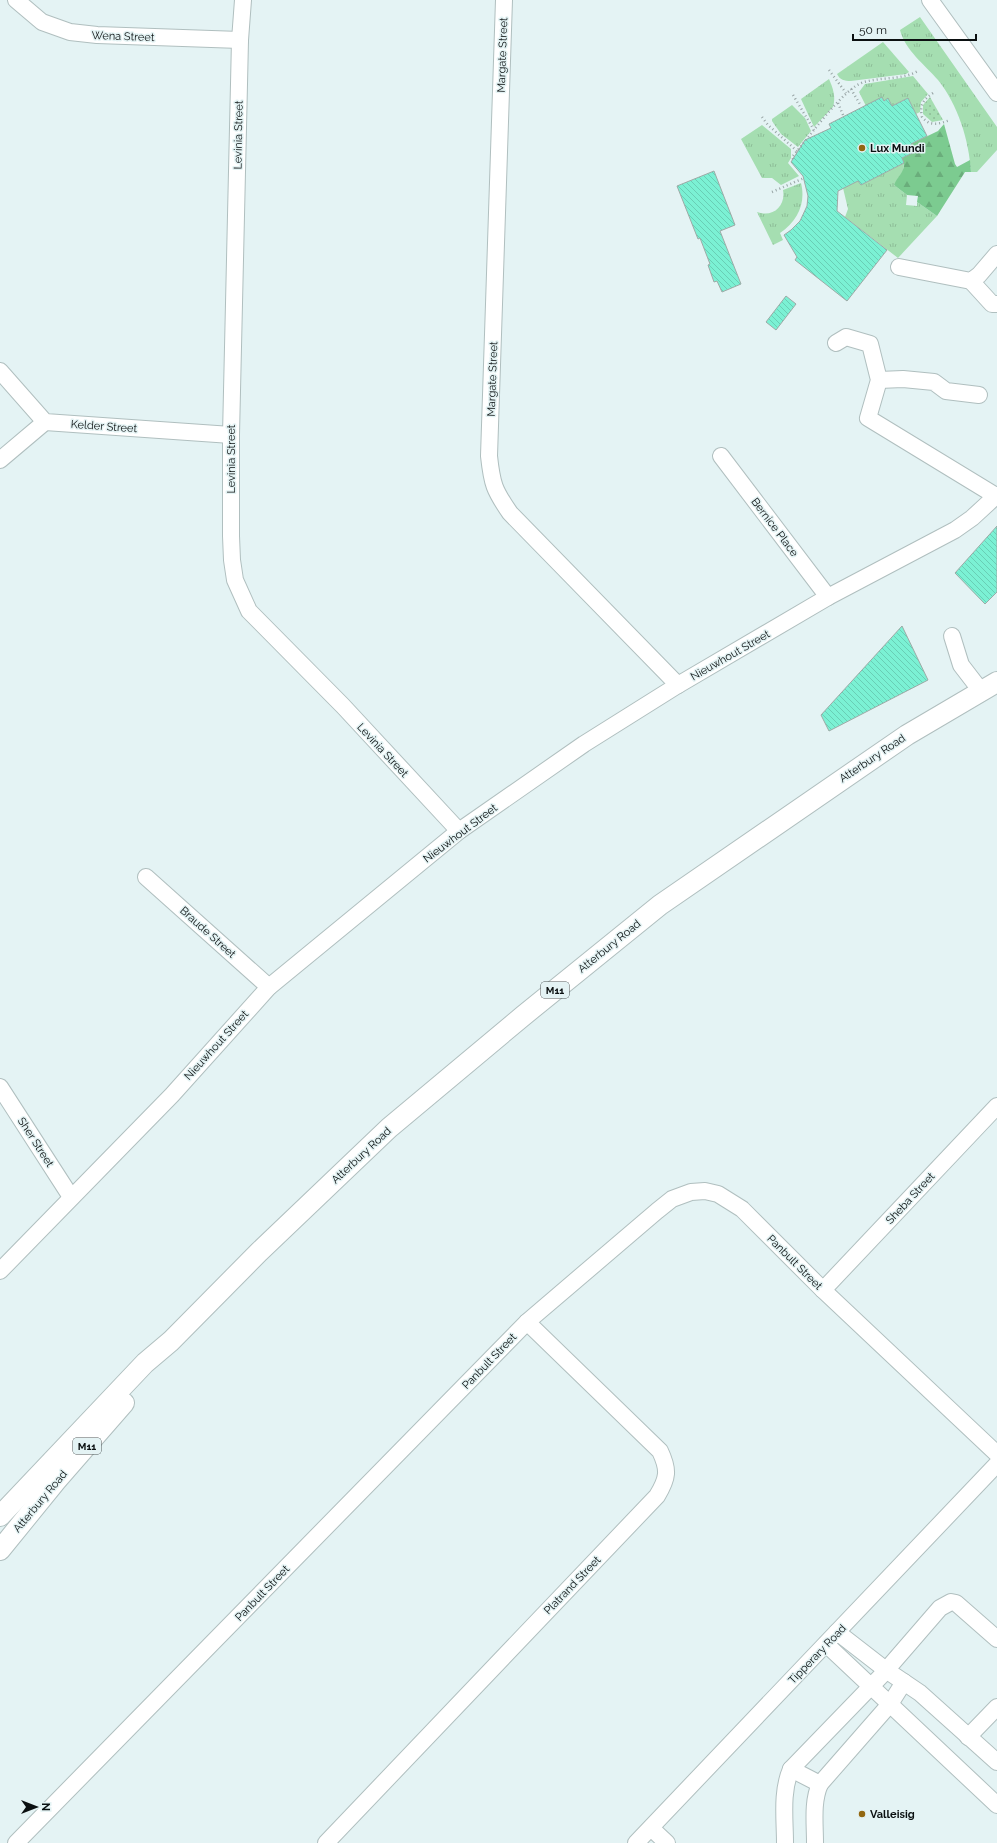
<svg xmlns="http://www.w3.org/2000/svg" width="997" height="1843" viewBox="0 0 997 1843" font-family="Raleway,sans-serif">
<defs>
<pattern id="grass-tufts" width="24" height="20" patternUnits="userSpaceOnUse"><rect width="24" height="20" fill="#a5deb1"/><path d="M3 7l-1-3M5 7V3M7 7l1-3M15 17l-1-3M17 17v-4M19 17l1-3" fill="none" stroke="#8dbd97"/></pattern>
<pattern id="forest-firs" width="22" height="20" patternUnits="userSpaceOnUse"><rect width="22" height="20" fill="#7ccb90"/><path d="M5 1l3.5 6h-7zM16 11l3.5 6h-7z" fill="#6aad7b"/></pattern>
<pattern id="garden-dots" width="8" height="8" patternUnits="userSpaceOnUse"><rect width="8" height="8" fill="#a5deb1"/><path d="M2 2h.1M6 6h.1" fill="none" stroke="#8dbd97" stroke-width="1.8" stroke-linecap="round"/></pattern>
<pattern id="building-back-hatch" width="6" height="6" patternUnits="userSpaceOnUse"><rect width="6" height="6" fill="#7bf1d4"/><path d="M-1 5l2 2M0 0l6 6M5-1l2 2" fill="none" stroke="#69ceb5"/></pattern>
</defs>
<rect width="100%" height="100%" fill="#e4f3f4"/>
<g fill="url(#grass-tufts)">
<path d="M920 17 997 127V150L977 172H971C969 140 958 105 938 80 925 65 905 50 900 30Z"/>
<path d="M883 42 909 72 906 74 851 81C844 81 840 80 837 74Z"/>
<polygon points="913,76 928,94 921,102 920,112 916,114 908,98 892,106 888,99 866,106 859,92 865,84"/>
<path d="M829 79C833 88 836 97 833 107L814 127 801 99Z"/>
<polygon points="792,105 805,118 811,131 798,147 781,134 772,121 772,119"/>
<polygon points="762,125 791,149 791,158 788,163 799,176 781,185 772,178 762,178 741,139"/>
<polygon points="904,163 903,171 894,185 907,195 906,205 917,206 917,202 937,216 898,258 845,217 848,209 843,188 858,181 861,185"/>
<path d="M801 183C806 203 798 221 780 233L783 240 773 245 757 212C773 218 786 206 783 190Z"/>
</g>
<path fill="url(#forest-firs)" d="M944 124 955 164 957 167 970 160 971 172H965L937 216 917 202 918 196 907 195 894 185C898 175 908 170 902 158L915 152 911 144 938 131Z"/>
<polygon fill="url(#garden-dots)" points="930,97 943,120 932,122 923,114 923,105"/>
<g fill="url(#building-back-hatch)" stroke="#9daaa6">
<polygon points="882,97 884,101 888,98 892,106 908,98 927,136 911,144 915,152 902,158 904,163 861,185 858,181 838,191 837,211 887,250 847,301 795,260 797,257 784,235 791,230 800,221 807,206 808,196 803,176 791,162 805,140 831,128 829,124"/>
<polygon points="714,171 735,225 720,231 741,284 722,292 717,281 714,282 708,265 710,264 700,238 698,239 677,186"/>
<polygon points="786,296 796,304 776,330 766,322"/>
<polygon points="997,526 997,592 985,604 955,573"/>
<polygon points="902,626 928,680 829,731 821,715"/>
</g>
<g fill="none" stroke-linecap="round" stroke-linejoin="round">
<defs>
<g id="minor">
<polyline points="16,0 42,22 70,32 97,35 240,40"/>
<polyline points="243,0 240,40 231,435 231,536 232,560 235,580 249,611 343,706 459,831"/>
<path d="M504 0 489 456C492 484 494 490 510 513L678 685"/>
<polyline points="930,0 997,93"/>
<polyline points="899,267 971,281 979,275 997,254"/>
<polyline points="971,281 992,304 997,304"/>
<polyline points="836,343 846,337 870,344 879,380 868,418 996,496"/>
<polyline points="0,371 45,422 231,435"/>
<polyline points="879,380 903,379 934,382 946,391 979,395"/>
<polyline points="721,456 828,597"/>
<polyline points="0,460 45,422"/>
<polyline points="952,636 961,665 981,691"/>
<polyline points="146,877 269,987"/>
<polyline points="0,1087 71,1197"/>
<polyline points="0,1271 172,1095 269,987 459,831 584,744 678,685 828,597 955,530 972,518 997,495"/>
<polyline points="823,1290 997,1106"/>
<polyline points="837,1632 886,1670 920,1693 997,1762"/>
<polyline points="826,1644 997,1805"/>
<polyline points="968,1737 997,1707"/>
<polyline points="791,1769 820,1784"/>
<polyline points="651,1828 667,1843"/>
<polyline points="16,1843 527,1322 657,1211 672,1199 691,1192 705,1191 718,1194 742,1209 823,1290 997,1454"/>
<path d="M326 1843 657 1496C668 1478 669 1470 660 1451L527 1322"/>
<polyline points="636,1843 997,1464"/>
<path d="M785 1843C785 1819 781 1792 791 1769L882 1675 940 1608 951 1602 956 1603 997 1639"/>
<path d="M815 1843C815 1823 812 1802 820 1784L890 1704 904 1682"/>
</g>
<g id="major">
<polyline points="0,1516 145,1363 171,1341 259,1252 389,1128 523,1016 660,905 907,735 997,682"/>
<polyline points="0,1550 56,1481 124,1403"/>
</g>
</defs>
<use href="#minor" stroke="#b0bfbf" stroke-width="18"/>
<use href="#major" stroke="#b0bfbf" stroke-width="22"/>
<g stroke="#98a4a5" stroke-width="2.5" stroke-dasharray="1 3" stroke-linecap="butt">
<polyline points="829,70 846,93"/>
<polyline points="851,89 861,106"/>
<path d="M933 93C924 99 919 105 922 117 930 127 939 124 950 120"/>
<polyline points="793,95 814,130"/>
<polyline points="838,103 843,115"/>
<polyline points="762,117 768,125 797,151"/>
<path d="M793 159 792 157C809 138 843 88 864 82 882 77 902 80 918 71"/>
<polyline points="772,192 804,178"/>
</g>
<use href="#minor" stroke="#fff" stroke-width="16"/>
<use href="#major" stroke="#fff" stroke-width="20"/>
</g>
<g fill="#926711" stroke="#e4f3f4" stroke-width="1.5">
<circle cx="862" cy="148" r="4"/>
<circle cx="862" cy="1814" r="4"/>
</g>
<g text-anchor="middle" stroke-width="3" stroke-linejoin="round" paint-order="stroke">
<g fill="#e4f3f4" stroke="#4c5455" stroke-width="1">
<rect x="541" y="982" width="28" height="16" rx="3"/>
<rect x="73" y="1438" width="28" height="16" rx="3"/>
</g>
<g font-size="10" font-weight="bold" fill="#0b1011">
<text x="555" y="994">M11</text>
<text x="87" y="1450">M11</text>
</g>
<g font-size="11" fill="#0b1011" stroke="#e4f3f4">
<text transform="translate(123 36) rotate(2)" y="4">Wena Street</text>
<text transform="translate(502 55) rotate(-88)" y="4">Margate Street</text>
<text transform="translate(238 135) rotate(-89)" y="4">Levinia Street</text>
<text transform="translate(492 379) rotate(-88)" y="4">Margate Street</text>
<text transform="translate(104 426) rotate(4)" y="4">Kelder Street</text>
<text transform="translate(231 459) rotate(-90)" y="4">Levinia Street</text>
<text transform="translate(775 527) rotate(53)" y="4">Bernice Place</text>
<text transform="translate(730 655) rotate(-30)" y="4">Nieuwhout Street</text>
<text transform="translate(383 750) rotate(47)" y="4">Levinia Street</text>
<text transform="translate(872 758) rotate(-34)" y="4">Atterbury Road</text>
<text transform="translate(460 833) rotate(-37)" y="4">Nieuwhout Street</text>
<text transform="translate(208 932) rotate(42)" y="4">Braude Street</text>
<text transform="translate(609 946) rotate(-39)" y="4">Atterbury Road</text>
<text transform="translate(216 1045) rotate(-48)" y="4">Nieuwhout Street</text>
<text transform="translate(36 1142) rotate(57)" y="4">Sher Street</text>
<text transform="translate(361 1155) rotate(-43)" y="4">Atterbury Road</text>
<text transform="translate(910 1198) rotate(-47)" y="4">Sheba Street</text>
<text transform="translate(795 1262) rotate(45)" y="4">Panbult Street</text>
<text transform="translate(489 1361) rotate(-46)" y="4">Panbult Street</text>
<text transform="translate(40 1501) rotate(-50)" y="4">Atterbury Road</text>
<text transform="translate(572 1585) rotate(-46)" y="4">Platrand Street</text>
<text transform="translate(262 1593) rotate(-46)" y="4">Panbult Street</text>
<text transform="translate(817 1654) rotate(-46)" y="4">Tipperary Road</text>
</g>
<g font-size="11" font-weight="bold" fill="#0b1011" stroke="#e4f3f4" text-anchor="start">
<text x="870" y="152">Lux Mundi</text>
<text x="870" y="1818">Valleisig</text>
</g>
</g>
<g transform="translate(36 1807) rotate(90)" stroke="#e4f3f4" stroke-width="3" paint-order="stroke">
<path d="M0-3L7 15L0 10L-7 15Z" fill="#0b1011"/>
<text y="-6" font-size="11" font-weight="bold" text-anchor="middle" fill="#0b1011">N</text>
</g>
<path d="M853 34v6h123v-6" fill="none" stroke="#0b1011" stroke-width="2"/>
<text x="859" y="34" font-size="12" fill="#0b1011" stroke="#e4f3f4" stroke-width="3" paint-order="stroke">50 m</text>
</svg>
